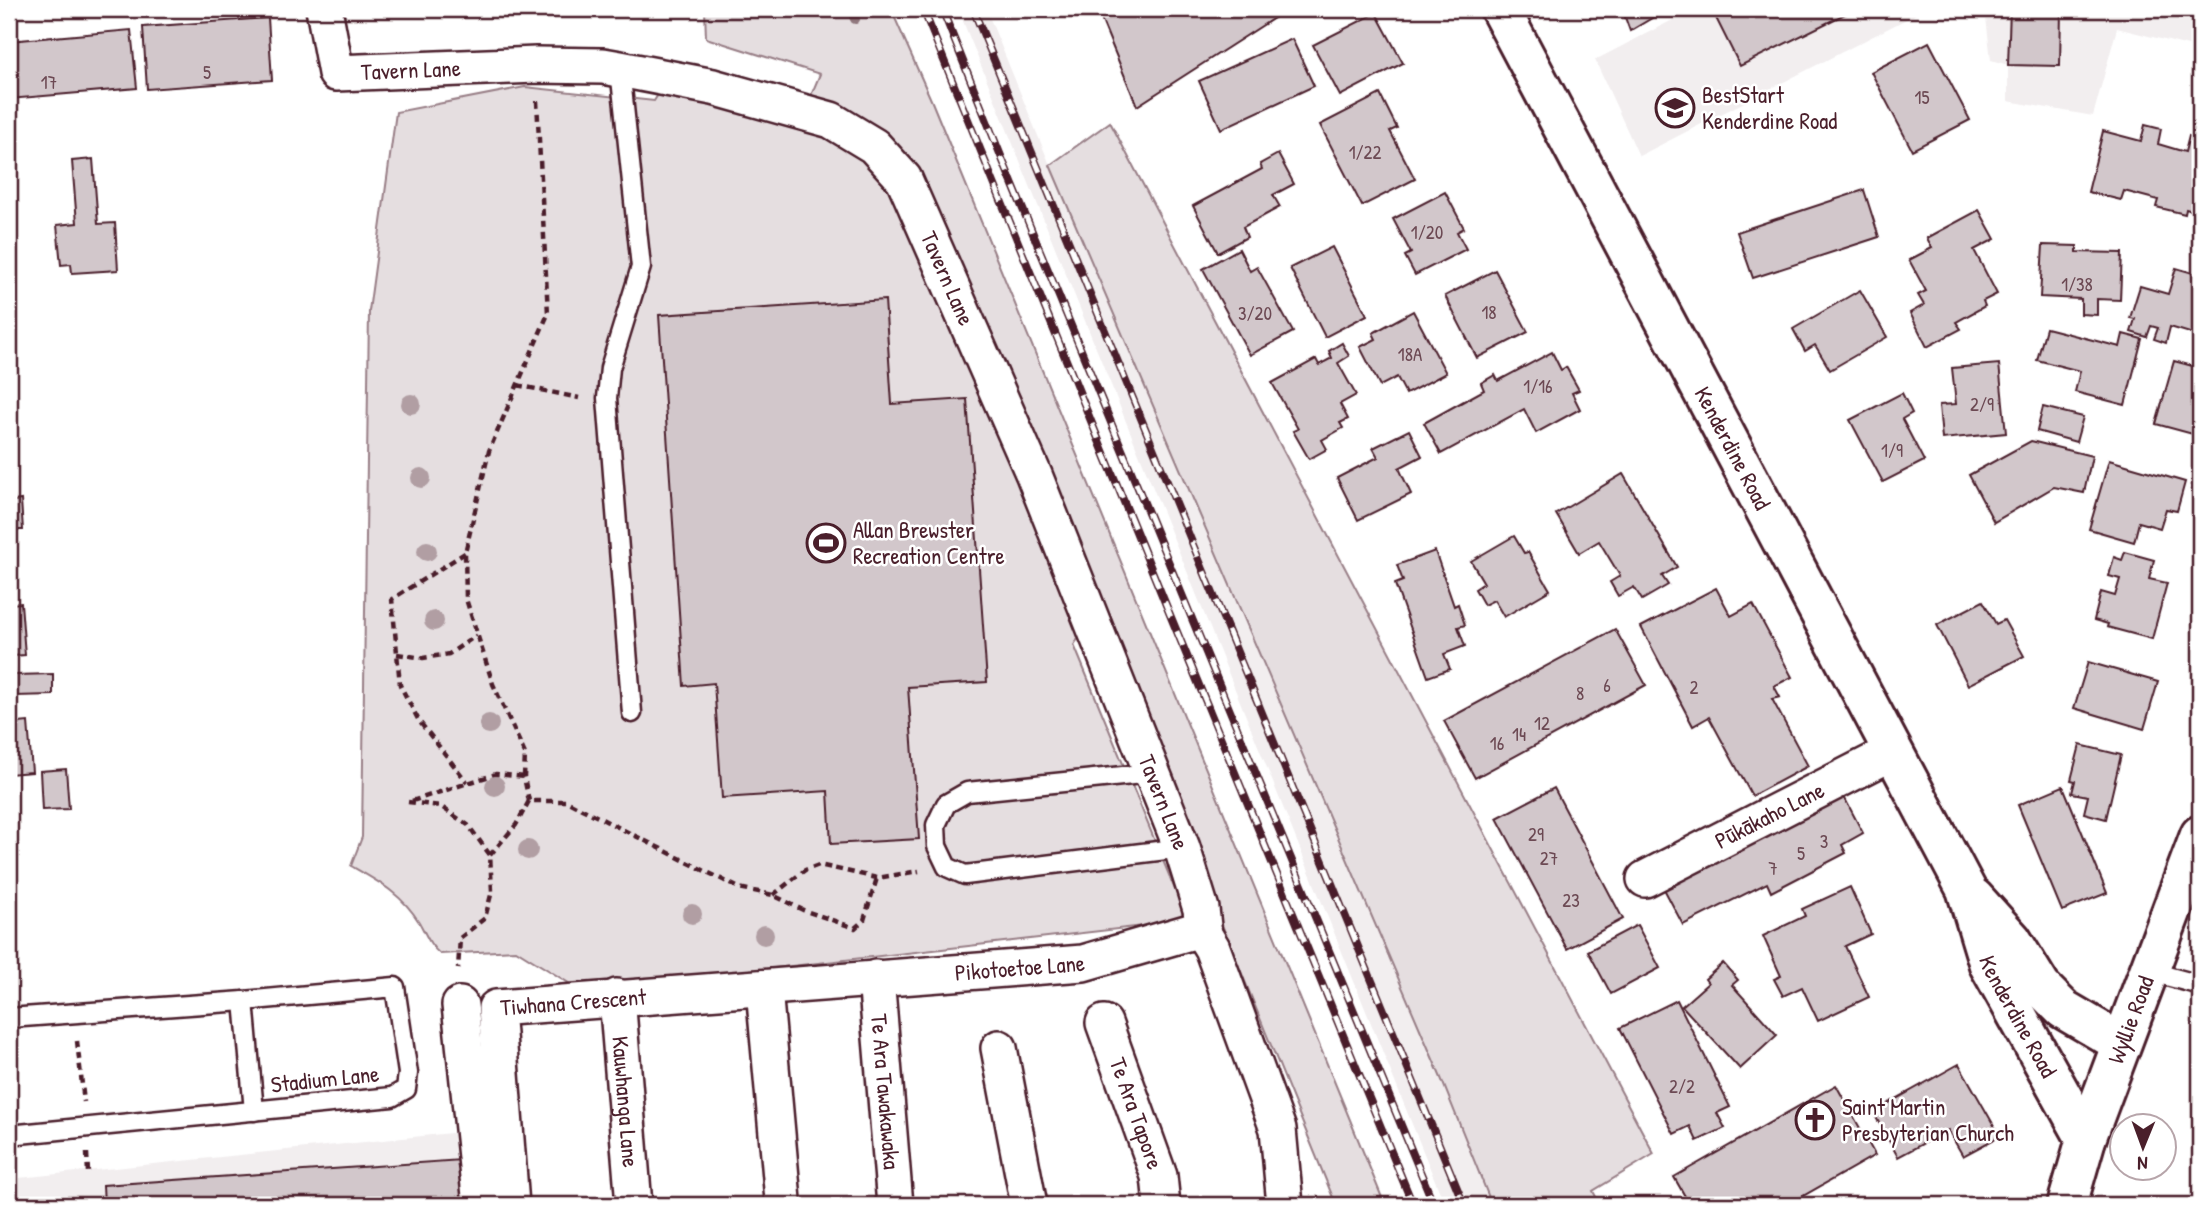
<svg xmlns="http://www.w3.org/2000/svg" width="2209" height="1214" viewBox="0 0 2209 1214" font-family="'Patrick Hand',sans-serif">
<rect width="100%" height="100%" fill="#fff"/>
<filter id="ink" filterUnits="userSpaceOnUse"><feTurbulence type="fractalNoise" baseFrequency=".0143" numOctaves="2"/><feDisplacementMap in="SourceGraphic" scale="14" xChannelSelector="R" yChannelSelector="G"/><feConvolveMatrix kernelMatrix="1 2 1 2 8 2 1 2 1" color-interpolation-filters="sRGB"/></filter>
<g filter="url(#ink)">
<g fill="#f2eeef">
<polygon points="958,9 986,9 1050,165 1441,1078 1492,1205 1445,1205"/>
<polygon points="1694,9 1926,9 1639,156 1595,60"/>
<polygon points="1985,9 2200,9 2200,49 2117,28 2093,116 2008,101 2008,65 1991,60"/>
<polygon points="490,1129 497,1205 9,1205 9,1179"/>
</g>
<g fill="#e5dee0" stroke="#987e86" stroke-width="2">
<path d="M705 9H891L932 102 1385 1205H1336L1091 603 1085 628 1074 645 1188 921 580 990 516 950 440 954C429 945 426 934 419 922 402 894 379 882 351 866L362 837 369 311 396 112 525 87 654 101 659 93 735 99 802 126 812 93 820 74 706 38Z"/>
<polygon points="1110,122 1654,1154 1593,1191 1600,1205 1492,1205 1441,1078 1050,165"/>
</g>
<g fill="none" stroke-linecap="round" stroke-linejoin="round">
<polyline stroke="#91787e" stroke-width="10" points="851,9 855,19"/>
</g>
<g fill="#d2c7cb" stroke="#4a1f2b" stroke-width="2">
<polygon points="1097,9 1157,9 1160,15 1169,9 1288,9 1137,106"/>
<polygon points="1622,9 1667,9 1630,31"/>
<polygon points="1716,9 1855,9 1740,66 1712,10"/>
<polygon points="2010,9 2061,9 2060,66 2008,65"/>
<polygon points="1376,13 1403,63 1340,96 1313,45"/>
<polygon points="268,18 272,80 147,89 143,27"/>
<polygon points="131,30 137,88 9,99 9,41"/>
<polygon points="1292,39 1314,86 1221,129 1199,81"/>
<polygon points="1929,42 1970,120 1912,150 1871,72"/>
<polygon points="1380,94 1397,128 1390,131 1415,179 1362,206 1320,125"/>
<polygon points="2145,125 2161,129 2158,144 2185,152 2189,136 2200,139 2200,213 2186,209 2185,214 2156,207 2158,200 2124,191 2121,200 2088,192 2103,131 2141,141"/>
<polygon points="1278,154 1294,184 1273,195 1280,207 1243,227 1247,237 1218,253 1193,206 1262,169 1260,164"/>
<polygon points="93,159 98,224 115,223 118,270 72,273 71,264 61,265 57,225 77,223 72,161"/>
<polygon points="1864,190 1879,237 1753,278 1737,232"/>
<polygon points="1445,192 1464,228 1457,232 1466,249 1415,275 1405,256 1411,253 1393,219"/>
<polygon points="1979,210 1995,239 1974,250 1997,294 1983,301 1985,306 1956,322 1961,329 1927,347 1910,313 1924,305 1918,295 1926,291 1909,260 1932,248 1927,238"/>
<polygon points="2043,245 2077,246 2077,252 2122,253 2120,300 2097,299 2097,315 2081,314 2081,299 2040,297"/>
<polygon points="1332,247 1367,315 1325,337 1290,268"/>
<polygon points="1239,249 1250,271 1257,267 1293,332 1250,355 1203,269"/>
<polygon points="2176,268 2200,275 2200,336 2170,327 2166,343 2154,339 2158,328 2151,326 2147,337 2131,332 2135,319 2130,318 2140,286 2168,294"/>
<polygon points="1495,270 1528,332 1477,358 1445,296"/>
<polygon points="1860,290 1887,337 1830,370 1815,345 1805,351 1793,329"/>
<polygon points="885,300 892,404 967,399 987,682 908,687 919,839 831,844 828,791 722,798 714,683 684,686 659,315"/>
<polygon points="1413,311 1446,373 1406,394 1397,377 1380,386 1360,347 1376,339 1373,333"/>
<polygon points="2046,328 2120,347 2123,334 2142,339 2125,405 2075,392 2080,371 2037,360"/>
<polygon points="1342,343 1349,356 1338,363 1356,395 1340,404 1348,419 1340,423 1343,428 1322,440 1327,449 1309,459 1293,431 1298,429 1272,383 1316,359 1319,365 1332,358 1329,351"/>
<polygon points="1552,352 1561,370 1566,367 1579,390 1572,393 1580,409 1536,433 1524,409 1441,454 1424,423 1484,390 1481,383 1495,375 1498,381"/>
<polygon points="2174,361 2200,368 2200,436 2156,424"/>
<polygon points="1999,364 2006,433 1942,439 1939,405 1956,404 1952,368"/>
<polygon points="1902,393 1912,413 1902,419 1924,461 1883,482 1850,420"/>
<polygon points="2043,407 2083,417 2076,442 2037,431"/>
<polygon points="1409,430 1422,456 1399,468 1411,494 1358,520 1337,478 1378,457 1373,448"/>
<polygon points="2031,441 2092,456 2084,493 2054,487 1994,522 1969,475"/>
<polygon points="2109,460 2185,482 2177,511 2166,509 2160,528 2139,522 2134,542 2089,529"/>
<polygon points="1623,474 1677,567 1662,576 1668,585 1642,600 1634,587 1618,596 1610,582 1620,576 1599,541 1579,553 1556,514"/>
<polygon points="9,487 12,487 14,501 21,500 23,530 12,530 12,536 9,537"/>
<polygon points="1514,536 1524,553 1528,552 1550,590 1504,617 1494,600 1484,605 1475,589 1484,583 1471,561"/>
<polygon points="1435,551 1454,606 1458,604 1465,625 1458,627 1465,646 1444,654 1450,669 1428,677 1395,584 1403,581 1397,565"/>
<polygon points="2125,552 2154,560 2149,579 2167,583 2152,639 2107,627 2108,624 2094,620 2101,592 2115,596 2120,579 2109,576 2114,557 2122,560"/>
<polygon points="1716,588 1731,616 1753,604 1792,677 1774,686 1780,697 1772,699 1808,766 1752,796 1709,717 1693,726 1641,627"/>
<polygon points="1983,601 1996,624 2004,620 2024,656 1968,685 1937,625"/>
<polygon points="21,603 25,655 13,656 15,676 9,676 9,604"/>
<polygon points="1615,629 1646,685 1475,778 1444,721"/>
<polygon points="2088,662 2158,682 2144,729 2074,708"/>
<polygon points="53,674 53,695 15,696 15,675"/>
<polygon points="28,722 32,772 9,774 9,724"/>
<polygon points="2080,745 2121,755 2106,819 2084,813 2088,796 2072,793 2075,781 2071,780"/>
<polygon points="66,769 69,809 42,810 40,771"/>
<polygon points="2063,786 2107,893 2062,911 2018,805"/>
<polygon points="1554,788 1623,919 1567,949 1497,818"/>
<polygon points="1843,795 1863,833 1842,845 1846,853 1771,892 1767,883 1683,925 1663,887"/>
<polygon points="1850,887 1871,934 1845,946 1869,997 1818,1021 1802,987 1783,996 1774,979 1781,976 1763,936 1805,916 1802,909"/>
<polygon points="1637,925 1660,968 1611,994 1588,951"/>
<polygon points="1723,963 1738,980 1732,985 1777,1035 1740,1069 1682,1006 1708,983 1705,979"/>
<polygon points="1677,1000 1730,1107 1717,1113 1725,1128 1697,1141 1690,1126 1674,1134 1620,1028"/>
<polygon points="1959,1064 2000,1136 1963,1156 1948,1130 1898,1157 1873,1112"/>
<polygon points="1836,1085 1875,1155 1798,1199 1801,1205 1690,1205 1674,1177"/>
<polygon points="461,1160 465,1205 104,1205 103,1185"/>
</g>
<g fill="none" stroke-linecap="round" stroke-linejoin="round">
<defs>
<g id="lane">
<polyline points="620,69 641,267 610,368 607,398 632,713"/>
<polyline points="1152,773 967,792 946,804 936,825 937,846 947,867 965,875 1182,848"/>
<polyline points="2148,971 2200,985"/>
<polyline points="244,1001 254,1111"/>
<polyline points="9,1018 244,1001 395,987 408,1073 406,1089 392,1097 9,1135"/>
</g>
<g id="street">
<path id="s1" d="M324 9 336 73 536 65 603 66 620 69 713 87 831 120 874 146 904 179 1034 475 1182 848 1201 909 1204 935"/>
<path id="s2" d="M1645 879 1893 752"/>
<path id="s3" d="M876 978 895 1205"/>
<polyline points="764,989 783,1200 781,1205"/>
<path id="s4" d="M617 997 634 1205"/>
<polyline points="460,1005 481,1205"/>
<path id="s5" d="M1104 1023 1159 1176 1162 1205"/>
<polyline points="999,1048 1029,1205"/>
<path id="s6" d="M511 1205 496 1008 1083 963 1197 930 1204 935 1212 948 1278 1129 1285 1205"/>
</g>
<g id="secondary">
<path id="s7" d="M1500 9 1966 889 1989 965 2086 1139"/>
<polyline points="1974,898 2012,940 2041,987 2063,1009 2121,1043"/>
<path id="s8" d="M2067 1205 2086 1139 2200 835"/>
</g>
</defs>
<use href="#lane" stroke="#4a1f2b" stroke-width="23"/>
<use href="#street" stroke="#4a1f2b" stroke-width="40"/>
<use href="#secondary" stroke="#4a1f2b" stroke-width="44"/>
<g stroke="#4a1f2b" stroke-width="4.5" stroke-dasharray="7 5" stroke-linecap="butt">
<polyline points="537,101 548,314 489,451 465,553 466,599 493,684 525,754 524,777 529,801 566,801 739,888 773,895 803,910 855,928 864,920 877,878"/>
<polyline points="517,385 579,398"/>
<polyline points="465,553 392,599 400,685 419,721 467,782"/>
<polyline points="397,654 423,658 449,654 477,635"/>
<polyline points="412,801 496,774 524,777"/>
<polyline points="408,802 440,806 468,825 490,855 492,891 485,918 460,938 458,969"/>
<polyline points="490,855 516,825 529,801"/>
<polyline points="773,895 805,870 819,865 877,878 919,871"/>
<polyline points="77,1041 84,1102"/>
<polyline points="87,1153 88,1173"/>
</g>
<use href="#lane" stroke="#fff" stroke-width="18"/>
<use href="#street" stroke="#fff" stroke-width="35"/>
<use href="#secondary" stroke="#fff" stroke-width="38"/>
<defs>
<g id="rail">
<polyline points="923,9 1166,605 1413,1205"/>
<polyline points="942,9 1003,161 1434,1205"/>
<polyline points="973,9 1464,1205"/>
</g>
</defs>
<use href="#rail" stroke="#4a1f2b" stroke-width="8"/>
<use href="#rail" stroke="#fff" stroke-width="5" stroke-dasharray="16" stroke-linecap="butt"/>
</g>
<g fill="#b19ea3">
<circle cx="411" cy="404" r="10"/>
<circle cx="421" cy="478" r="10"/>
<circle cx="427" cy="551" r="10"/>
<circle cx="434" cy="621" r="10"/>
<circle cx="489" cy="724" r="10"/>
<circle cx="495" cy="786" r="10"/>
<circle cx="528" cy="850" r="10"/>
<circle cx="692" cy="914" r="10"/>
<circle cx="764" cy="935" r="10"/>
</g>
</g>
<defs>
<symbol id="school-ring" viewBox="-11 -11 22 22"><circle r="9.5" fill="#fff" stroke="#4a1f2b" stroke-width="1.5"/><path d="M0-5L7-2L0 1L-7-2ZM-4 1L0 2.5L4 1V4Q0 6-4 4Z" fill="#4a1f2b"/></symbol>
<symbol id="stadium-ring" viewBox="-11 -11 22 22"><circle r="9.5" fill="#fff" stroke="#4a1f2b" stroke-width="1.5"/><path d="M0-5a6.5 5 0 1 0 0 10a6.5 5 0 1 0 0-10ZM-3.5-1.8h7v3.6h-7Z" fill="#4a1f2b"/></symbol>
<symbol id="church-ring" viewBox="-11 -11 22 22"><circle r="9.5" fill="#fff" stroke="#4a1f2b" stroke-width="1.5"/><path d="M-1.2-6h2.4v3.5h3.3v2.4h-3.3V6h-2.4V-.1h-3.3v-2.4h3.3Z" fill="#4a1f2b"/></symbol>
</defs>
<g fill-rule="evenodd">
<use href="#school-ring" x="1653" y="86" width="44" height="44"/>
<use href="#stadium-ring" x="804" y="521" width="44" height="44"/>
<use href="#church-ring" x="1793" y="1098" width="44" height="44"/>
</g>
<g text-anchor="middle" stroke-width="5" stroke-linejoin="round" paint-order="stroke">
<g font-size="19" fill="#6c4953">
<text x="207" y="79">5</text>
<text x="49" y="89">17</text>
<text x="1922" y="104">15</text>
<text x="1365" y="159">1/22</text>
<text x="1427" y="239">1/20</text>
<text x="2077" y="291">1/38</text>
<text x="1489" y="319">18</text>
<text x="1255" y="320">3/20</text>
<text x="1410" y="361">18A</text>
<text x="1538" y="393">1/16</text>
<text x="1982" y="411">2/9</text>
<text x="1892" y="457">1/9</text>
<text x="1607" y="692">6</text>
<text x="1694" y="694">2</text>
<text x="1580" y="700">8</text>
<text x="1542" y="730">12</text>
<text x="1519" y="741">14</text>
<text x="1497" y="750">16</text>
<text x="1536" y="841">29</text>
<text x="1824" y="848">3</text>
<text x="1801" y="860">5</text>
<text x="1549" y="865">27</text>
<text x="1773" y="875">7</text>
<text x="1571" y="907">23</text>
<text x="1682" y="1093">2/2</text>
</g>
<g font-size="23" fill="#4a1f2b" stroke="#fff">
<text dy="8" stroke="none"><textPath href="#s1" startOffset="140">Tavern Lane</textPath></text>
<text dy="8" stroke="none"><textPath href="#s1" startOffset="770">Tavern Lane</textPath></text>
<text dy="8" stroke="none"><textPath href="#s7" startOffset="497">Kenderdine Road</textPath></text>
<text dy="8" stroke="none"><textPath href="#s1" startOffset="1337">Tavern Lane</textPath></text>
<text dy="8" stroke="none"><textPath href="#s2" startOffset="140">Pūkākaho Lane</textPath></text>
<text dy="8" stroke="none"><textPath href="#s6" startOffset="723">Pikotoetoe Lane</textPath></text>
<text dy="8" stroke="none"><textPath href="#s6" startOffset="275">Tiwhana Crescent</textPath></text>
<text dy="8" stroke="none"><textPath href="#s7" startOffset="1134">Kenderdine Road</textPath></text>
<text dy="8" stroke="none"><textPath href="#s8" startOffset="196">Wyllie Road</textPath></text>
<text transform="translate(325 1079) rotate(-6)" y="8">Stadium Lane</text>
<text dy="8" stroke="none"><textPath href="#s3" startOffset="114">Te Ara Tawakawaka</textPath></text>
<text dy="8" stroke="none"><textPath href="#s4" startOffset="105">Kauwhanga Lane</textPath></text>
<text dy="8" stroke="none"><textPath href="#s5" startOffset="96">Te Ara Tapore</textPath></text>
</g>
<g font-size="23" fill="#4a1f2b" stroke="#fff" text-anchor="start">
<text x="1702" y="103">BestStart<tspan x="1702" dy="26">Kenderdine Road</tspan></text>
<text x="853" y="538">Allan Brewster<tspan x="853" dy="26">Recreation Centre</tspan></text>
<text x="1842" y="1115">Saint Martin<tspan x="1842" dy="26">Presbyterian Church</tspan></text>
</g>
</g>
<rect width="2209" height="1214" fill="none" stroke="#fff" stroke-width="35"/>
<rect x="18" y="18" width="2174" height="1179" fill="none" stroke="#4a1f2b" stroke-width="2.5" filter="url(#ink)"/>
<g transform="translate(2143 1147) rotate(181)"><circle r="33" fill="#ffffff" stroke="#b7a5aa" stroke-width="2"/>
<path d="M0-5L12 26L0 18L-12 26Z" fill="#4a1f2b"/>
<text y="-10" font-size="19" font-weight="bold" text-anchor="middle" fill="#4a1f2b">N</text>
</g>
</svg>
